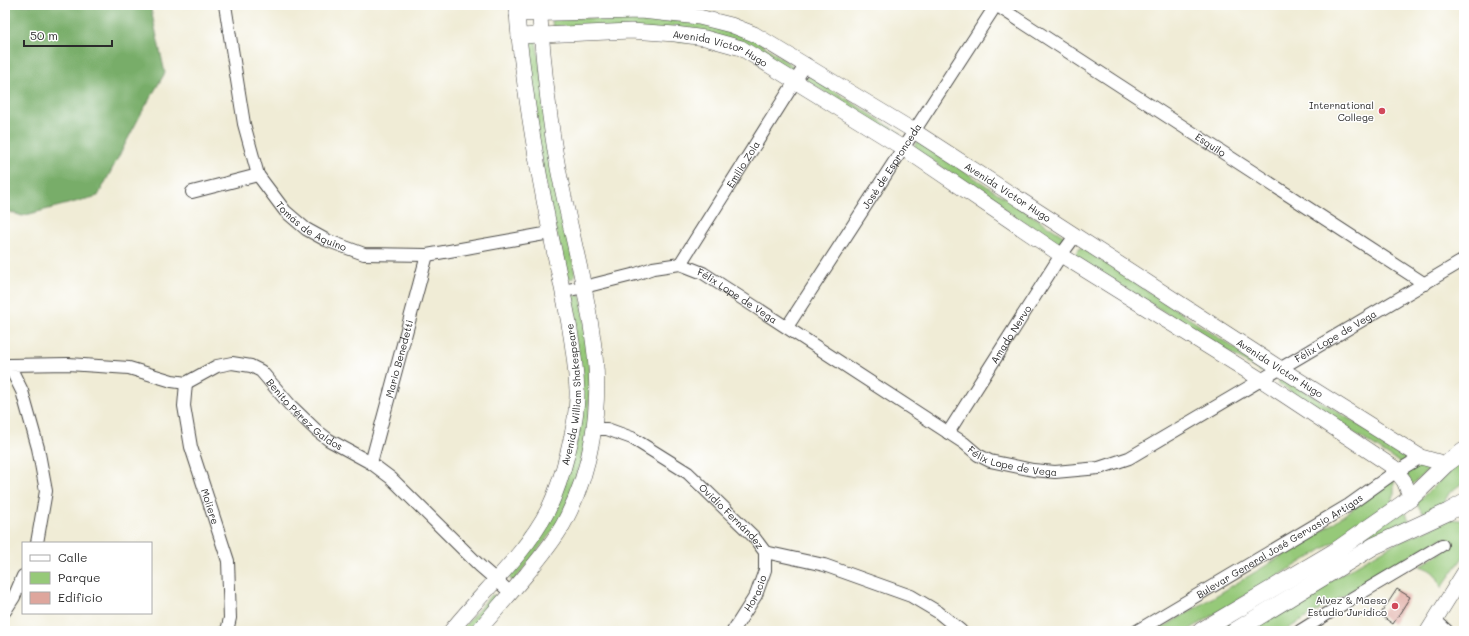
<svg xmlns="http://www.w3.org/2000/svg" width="1469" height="636" viewBox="0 0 1469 636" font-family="Mali,sans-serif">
<rect width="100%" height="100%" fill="#fff"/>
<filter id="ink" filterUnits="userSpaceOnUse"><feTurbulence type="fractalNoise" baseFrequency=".025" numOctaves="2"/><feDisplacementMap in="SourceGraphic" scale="8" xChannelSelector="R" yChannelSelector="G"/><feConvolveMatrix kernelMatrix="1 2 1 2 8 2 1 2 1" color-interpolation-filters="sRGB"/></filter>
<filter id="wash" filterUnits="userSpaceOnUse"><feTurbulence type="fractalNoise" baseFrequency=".012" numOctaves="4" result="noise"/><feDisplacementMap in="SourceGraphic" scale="16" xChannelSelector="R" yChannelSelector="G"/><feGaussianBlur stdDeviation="0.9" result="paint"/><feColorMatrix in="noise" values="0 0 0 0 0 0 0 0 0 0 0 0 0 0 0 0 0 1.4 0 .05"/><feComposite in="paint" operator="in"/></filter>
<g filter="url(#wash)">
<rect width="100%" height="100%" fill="#f0ecd6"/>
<g fill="#96c979" stroke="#607a52">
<polygon points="553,18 649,18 705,23 753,38 797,69 794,74 749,48 554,28 552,23"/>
<polygon points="536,40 575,274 574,278 567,279 542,169 524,41"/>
<polygon points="808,76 811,76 900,133 896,137 805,80"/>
<polygon points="918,141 1065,237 1059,246 913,148"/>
<polygon points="1081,247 1263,367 1263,370 1261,372 1074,256"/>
<polygon points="578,295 581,297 590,356 589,428 580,466 561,520 514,581 511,580 508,575 570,463 571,296"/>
<polygon points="1280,378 1284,378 1405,454 1408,458 1408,462 1400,463 1278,383"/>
<polygon points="1464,458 1464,482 1450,492 1442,505 1428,513 1422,512 1418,506 1417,502"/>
<polygon points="1421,465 1431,467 1412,485 1406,473 1407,471"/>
<polygon points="1394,478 1394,496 1390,505 1366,523 1187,631 1157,631 1317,535"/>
<polygon points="1404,509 1410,522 1222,631 1215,631"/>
<path d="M1452 519 1460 520 1464 522V556L1441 588C1437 574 1434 571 1420 566L1450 547 1447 537 1430 544 1284 631H1244L1390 546Z"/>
<polygon points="494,595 499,600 474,631 460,631 490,596"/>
</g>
<polygon fill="#78ad69" stroke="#526c4a" points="5,5 150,5 165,73 142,112 98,196 22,216 5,210"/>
<g id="blocks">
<polygon fill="#dea69d" points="1397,589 1410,597 1393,624 1380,615"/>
</g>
</g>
<g filter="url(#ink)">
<use href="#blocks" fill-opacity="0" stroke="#494845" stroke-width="1"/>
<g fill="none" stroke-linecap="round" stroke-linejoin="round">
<defs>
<g id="minor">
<path id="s1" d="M225 5 244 124 258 175 285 211 306 229 326 240 364 254 427 255 550 233"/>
<path id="s2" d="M996 5 1425 284"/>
<polyline points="192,192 258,175"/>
<path id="s3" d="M680 264 806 64"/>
<path id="s4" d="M563 291 584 287 636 274 653 268 680 264 703 273 964 443 978 455 990 461 1033 470 1055 472 1099 468 1129 458 1464 260"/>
<path id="s5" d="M787 327 996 5"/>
<path id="s6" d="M186 383 184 406 191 447 228 561 230 618 227 631"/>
<path id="s7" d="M594 429H607L632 438 688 473 753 536 765 552 824 565 911 596 938 612 961 631"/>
<path id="s8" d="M948 433 1061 255 1075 236"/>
<path id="s9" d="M371 463 427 255"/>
<path id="s10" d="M37 543 46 491 38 448 22 391 9 365 68 364 129 368 172 381 186 383 217 366 232 363 251 366 261 371 290 405 316 430 329 440 371 463 391 478 480 566 511 593"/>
<polyline points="5,611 14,597 23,576"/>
<polyline points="1435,620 1447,631"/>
<path id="s11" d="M733 631 756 595 765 570V552"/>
<path id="s12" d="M1137 631 1349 505 1391 475 1421 457"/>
<polyline points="1300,631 1351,599 1442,545"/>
</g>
<g id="tertiary">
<path id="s13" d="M517 14 641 11 699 17 731 25 754 34 914 131 1281 369 1421 457 1446 464"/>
<path id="s14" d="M519 36 631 31 675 34 705 38 741 48 903 148 1061 255 1260 379 1393 467 1404 481 1411 498"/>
<path id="s15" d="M451 631C482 592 525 555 548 510 562 481 578 423 577 390 574 333 559 277 548 221 538 170 529 120 523 69 520 47 517 26 517 5"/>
<path d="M478 631C494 612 510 594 526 575 540 557 555 541 565 521 591 472 601 410 595 355 588 292 570 230 558 168 548 114 543 59 539 5"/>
<polyline points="1428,631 1464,573"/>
</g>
<g id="secondary">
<polyline points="1201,631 1334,552 1411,498 1446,464 1464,451"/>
<polyline points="1235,631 1374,546 1448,512 1464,503"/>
</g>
</defs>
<use href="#minor" stroke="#494845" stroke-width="14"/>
<use href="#tertiary" stroke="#494845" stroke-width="16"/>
<use href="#secondary" stroke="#494845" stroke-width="18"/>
<use href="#minor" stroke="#fff" stroke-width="12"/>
<use href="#tertiary" stroke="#fff" stroke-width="15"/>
<use href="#secondary" stroke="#fff" stroke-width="17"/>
</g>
</g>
<g fill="#d1495b" stroke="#fff" stroke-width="1.5">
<circle cx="1382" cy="111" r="4"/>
<circle cx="1395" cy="606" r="4"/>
</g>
<g text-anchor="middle" stroke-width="3" stroke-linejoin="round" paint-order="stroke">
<g font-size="10" fill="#2b2b2b" stroke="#fff">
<text dy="4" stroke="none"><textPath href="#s14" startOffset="204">Avenida Víctor Hugo</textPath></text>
<text dy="4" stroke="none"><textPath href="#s2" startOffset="256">Esquilo</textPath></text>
<text dy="4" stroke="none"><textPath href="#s3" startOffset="118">Emilio Zola</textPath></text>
<text dy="4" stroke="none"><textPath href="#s5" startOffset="192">José de Espronceda</textPath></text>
<text dy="4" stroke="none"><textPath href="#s13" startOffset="539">Avenida Víctor Hugo</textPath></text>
<text dy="4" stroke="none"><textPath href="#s1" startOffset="249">Tomás de Aquino</textPath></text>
<text dy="4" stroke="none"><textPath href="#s4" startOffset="186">Félix Lope de Vega</textPath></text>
<text dy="4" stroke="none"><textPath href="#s8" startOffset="117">Amado Nervo</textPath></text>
<text dy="4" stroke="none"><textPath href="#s4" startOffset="870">Félix Lope de Vega</textPath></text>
<text dy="4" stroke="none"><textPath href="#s9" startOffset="108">Mario Benedetti</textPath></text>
<text dy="4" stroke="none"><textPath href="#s13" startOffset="863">Avenida Víctor Hugo</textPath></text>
<text dy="4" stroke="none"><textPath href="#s15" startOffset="275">Avenida William Shakespeare</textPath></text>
<text dy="4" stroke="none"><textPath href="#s10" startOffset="507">Benito Pérez Galdos</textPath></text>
<text dy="4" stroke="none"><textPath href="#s4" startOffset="510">Félix Lope de Vega</textPath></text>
<text dy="4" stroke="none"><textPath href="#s6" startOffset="127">Moliere</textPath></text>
<text dy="4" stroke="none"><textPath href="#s7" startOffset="167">Ovidio Fernández</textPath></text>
<text dy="4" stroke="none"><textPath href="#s12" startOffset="166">Bulevar General José Gervasio Artigas</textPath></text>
<text dy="4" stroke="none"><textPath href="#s11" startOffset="44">Horacio</textPath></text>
</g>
<g font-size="10" fill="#2b2b2b" stroke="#fff" text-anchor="end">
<text x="1374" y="109">International<tspan x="1374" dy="12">College</tspan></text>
<text x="1387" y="604">Alvez &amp; Maeso<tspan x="1387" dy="12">Estudio Jurídico</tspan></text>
</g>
</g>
<rect width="1469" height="636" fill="none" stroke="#fff" stroke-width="20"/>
<rect x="22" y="542" width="130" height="72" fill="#ffffff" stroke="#aaaaaa"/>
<rect x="30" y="555" width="20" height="6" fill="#ffffff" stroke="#aaaaaa"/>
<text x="58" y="562" font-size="12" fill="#2b2b2b">Calle</text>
<rect x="30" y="572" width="20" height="12" fill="#96c979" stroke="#aaaaaa"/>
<text x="58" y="582" font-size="12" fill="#2b2b2b">Parque</text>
<rect x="30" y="592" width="20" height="12" fill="#dea69d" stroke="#aaaaaa"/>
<text x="58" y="602" font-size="12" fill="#2b2b2b">Edificio</text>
<path d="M24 40v6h88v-6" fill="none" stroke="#2b2b2b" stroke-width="2"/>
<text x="30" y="40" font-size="12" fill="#2b2b2b" stroke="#ffffff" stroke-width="3" paint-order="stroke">50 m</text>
</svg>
